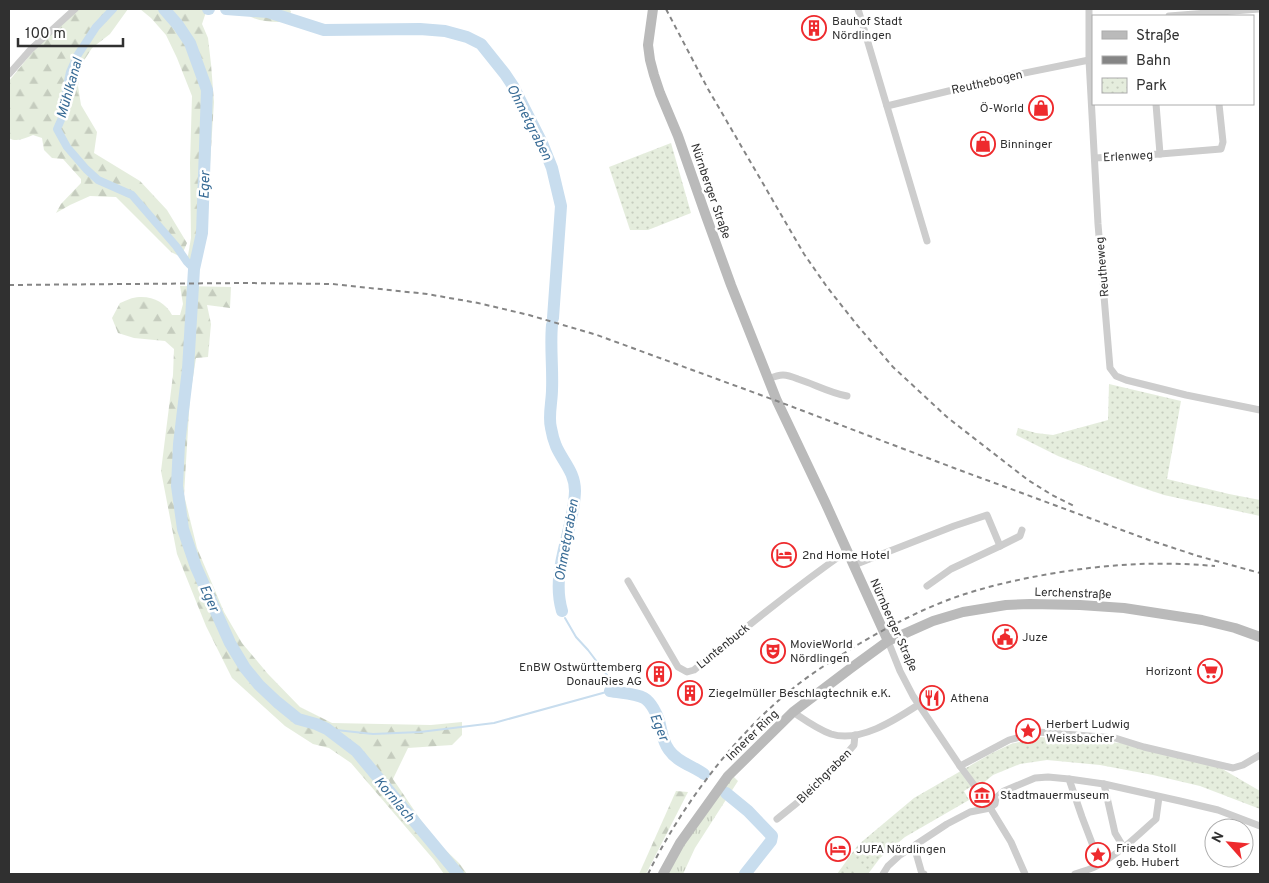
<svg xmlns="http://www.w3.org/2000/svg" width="1269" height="883" viewBox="0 0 1269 883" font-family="Overpass,sans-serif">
<defs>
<pattern id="grass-tufts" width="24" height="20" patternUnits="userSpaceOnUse" patternTransform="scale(1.25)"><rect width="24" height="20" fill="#e5eddd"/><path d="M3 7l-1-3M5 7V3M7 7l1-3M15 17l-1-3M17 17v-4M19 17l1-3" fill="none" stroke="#c5ccbe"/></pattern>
<pattern id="forest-firs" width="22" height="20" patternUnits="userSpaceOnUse" patternTransform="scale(1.25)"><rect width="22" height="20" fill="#e5eddd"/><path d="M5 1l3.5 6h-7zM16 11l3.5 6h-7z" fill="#c5ccbe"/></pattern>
<pattern id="park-dots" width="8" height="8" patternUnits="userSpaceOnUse" patternTransform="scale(1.25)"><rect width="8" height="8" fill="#e5eddd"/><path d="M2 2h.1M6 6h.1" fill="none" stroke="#c5ccbe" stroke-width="1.8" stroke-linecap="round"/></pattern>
</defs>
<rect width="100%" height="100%" fill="#fff"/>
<polygon fill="url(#grass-tufts)" points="733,776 738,781 695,848 683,874 668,874 679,852"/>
<g fill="url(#forest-firs)">
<path d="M77 9H128L110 34 92 48 81 65 78 86 81 105 97 132 94 153 140 181 167 210 187 243 181 257 171 252 116 197 90 196 70 205 56 213 61 204 81 183V179L63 159 52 158 44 150 42 138 33 135C25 138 17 143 9 138V81L39 44Z"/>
<polygon points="140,9 207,9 202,24 208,38 211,64 214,102 205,241 200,250 199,268 186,267 191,238 190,163 192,96 177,58 166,35 151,18"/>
<path d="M241 9H288L291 11 289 21C279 23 261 22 251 17 248 15 244 11 241 9Z"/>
<path d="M180 286 231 287 230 308 207 305 211 324 208 357 196 358 190 396 184 495 197 548 224 612 242 643 268 674 300 707 332 723 431 725 462 722V735L452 745 408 748 393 779 433 838 459 863 467 874H444L434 860 351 763 329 748 313 744 285 726 232 678 206 626 177 554 161 471 173 375 174 349 165 341 134 338 118 333 112 318 120 303C125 301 133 297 139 297 153 296 166 303 172 315H180L183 304Z"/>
<polygon points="676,791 688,792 646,874 639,874"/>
</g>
<g fill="url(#park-dots)">
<polygon points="671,143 691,213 648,230 630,230 609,167"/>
<polygon points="1109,384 1181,401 1167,479 1229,494 1260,500 1260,516 1164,495 1131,484 1058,456 1016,435 1018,428 1036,433 1053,435 1108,420"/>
<polygon points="1040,737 1121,743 1219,767 1260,791 1260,809 1200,786 1153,775 1100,765 1047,760 1020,764 993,775 982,784 980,781 964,791 969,800 905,837 880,858 868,874 837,874 858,845 914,798 992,753 1011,744"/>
</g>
<polygon fill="#e5eddd" points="853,858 869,870 866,874 857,874 847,867"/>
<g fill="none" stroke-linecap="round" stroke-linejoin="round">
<polyline stroke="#c8ddee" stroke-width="2" points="327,729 373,734 420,732 494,723 610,691 610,679 588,650 576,637 565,618"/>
<polyline stroke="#c8ddee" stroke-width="8" points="113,9 96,27 77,56 70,72 66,90 65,111 57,129 67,147 86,169 98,180 132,195 176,246 187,262 194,269"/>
<g stroke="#c8ddee" stroke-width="12">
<polyline points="164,9 178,25 190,43 207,90 202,233 194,269 188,369 179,444 177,486 183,529 196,567 230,643 245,668 259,685 277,702 298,719 316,724 327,729 356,751 458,874"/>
<polyline points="208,9 209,9"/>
<polyline points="226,9 268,12 324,30 420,29 445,31 467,37 481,44 505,74 513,86 542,143 552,168 561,206 553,318"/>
<path d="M552 325C550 347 553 368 552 390 552 401 548 417 551 428 552 434 554 441 556 446 563 462 575 472 575 491 574 531 550 570 562 611"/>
<path d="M610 691C621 693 635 693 644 698 651 702 657 714 659 721 662 731 662 741 669 750 677 762 693 766 704 774"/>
<polyline points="726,793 748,811 772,836 771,841 745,874"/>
</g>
<polyline stroke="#d6d6d6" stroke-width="7" stroke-dasharray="7 3.5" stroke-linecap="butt" points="977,789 988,805"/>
<g stroke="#cdcdcd" stroke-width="7">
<polyline points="858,9 927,241"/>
<polyline points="1089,9 1089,60 1098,224 1110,368 1116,376 1126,380 1186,395 1260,410"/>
<polyline points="1169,16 1259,9"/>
<polyline points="9,74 31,49 75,9"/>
<polyline points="1156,104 1160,154"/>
<polyline points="887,106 1010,76 1089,60"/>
<polyline points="1095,158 1160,154 1221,149 1223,142 1219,104"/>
<path d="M768 379C773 377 778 375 783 375 788 375 793 377 798 379 814 384 830 393 847 396"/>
<polyline points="1000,546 1020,536 1022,530"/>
<polyline points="854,565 954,526 987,515 1000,546 951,569 927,586"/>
<path d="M628 581 678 667 687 672 694 670C744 629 794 588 847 551"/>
<polyline points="888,641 900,671 913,696 960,766 977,789"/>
<path d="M793 712C805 720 817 729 831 734 860 743 895 720 918 705"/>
<polyline points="960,766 1009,740 1038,732 1115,738 1144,747 1233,768 1243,765 1260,755"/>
<polyline points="1069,779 1082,817 1100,864"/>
<polyline points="1104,784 1115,833 1124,848"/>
<polyline points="989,806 1011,842 1025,874"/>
<polyline points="777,819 808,794 842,759 854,745 855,735"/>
<polyline points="914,846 922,874 924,874"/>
<polyline points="883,874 888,866 900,855 947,824 970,812 990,808 995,804 996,798 1004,791 1035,778 1048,777 1069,779 1104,784 1180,801 1218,810 1260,826"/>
<path d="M1075 874C1083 871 1093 869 1100 864 1121 852 1138 835 1156 819L1159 797"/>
</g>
<g stroke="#bababa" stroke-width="10">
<polyline points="653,9 648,45 650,60 654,75 660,93 678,136 706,216 731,285 777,401 825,502 888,641"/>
<polyline points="663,874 680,843 728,776 793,712 851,668 888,641 933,621 963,612 1006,605 1030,604 1080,605 1124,608 1202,620 1235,628 1260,637"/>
</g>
<g stroke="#858585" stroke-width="2" stroke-dasharray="5 4" stroke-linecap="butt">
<polyline points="666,9 708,89 804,254 827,287 857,325 893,367 948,418 1028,480 1052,495 1074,506"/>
<polyline points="9,285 246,283 332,284 427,294 478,303 529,315 597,335 777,401 954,468 1149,540 1198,556 1260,573"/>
<path d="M648 874C681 806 736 733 796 686 816 670 838 657 859 644 893 624 928 606 965 594 993 585 1021 579 1049 574 1107 564 1156 561 1215 566"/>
</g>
</g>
<defs>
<symbol id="building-ring" viewBox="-11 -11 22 22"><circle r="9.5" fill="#fff" stroke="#ee2a2d" stroke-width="1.5"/><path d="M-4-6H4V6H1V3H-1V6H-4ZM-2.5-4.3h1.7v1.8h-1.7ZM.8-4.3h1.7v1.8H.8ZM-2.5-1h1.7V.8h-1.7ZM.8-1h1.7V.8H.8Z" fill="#ee2a2d"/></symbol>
<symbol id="shop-ring" viewBox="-11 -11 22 22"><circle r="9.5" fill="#fff" stroke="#ee2a2d" stroke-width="1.5"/><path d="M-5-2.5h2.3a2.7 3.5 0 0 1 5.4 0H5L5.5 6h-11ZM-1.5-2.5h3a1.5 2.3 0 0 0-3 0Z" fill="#ee2a2d"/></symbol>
<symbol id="hotel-ring" viewBox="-11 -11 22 22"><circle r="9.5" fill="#fff" stroke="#ee2a2d" stroke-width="1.5"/><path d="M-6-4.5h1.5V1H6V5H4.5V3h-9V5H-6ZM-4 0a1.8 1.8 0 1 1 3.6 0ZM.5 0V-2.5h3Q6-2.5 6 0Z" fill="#ee2a2d"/></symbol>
<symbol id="civic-ring" viewBox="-11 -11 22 22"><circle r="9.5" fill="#fff" stroke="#ee2a2d" stroke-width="1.5"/><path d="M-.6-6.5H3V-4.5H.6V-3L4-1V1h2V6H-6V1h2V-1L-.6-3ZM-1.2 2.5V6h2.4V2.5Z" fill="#ee2a2d"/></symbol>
<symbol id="theatre-ring" viewBox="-11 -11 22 22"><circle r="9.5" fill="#fff" stroke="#ee2a2d" stroke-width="1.5"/><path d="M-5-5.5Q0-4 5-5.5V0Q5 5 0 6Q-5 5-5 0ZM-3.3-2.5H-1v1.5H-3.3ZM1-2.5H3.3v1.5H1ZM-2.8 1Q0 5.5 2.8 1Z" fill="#ee2a2d"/></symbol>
<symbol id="supermarket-ring" viewBox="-11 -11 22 22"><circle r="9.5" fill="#fff" stroke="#ee2a2d" stroke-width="1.5"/><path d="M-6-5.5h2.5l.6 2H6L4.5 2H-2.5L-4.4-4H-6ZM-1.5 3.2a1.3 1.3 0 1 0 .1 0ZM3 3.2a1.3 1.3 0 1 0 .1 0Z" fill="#ee2a2d"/></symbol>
<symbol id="restaurant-ring" viewBox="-11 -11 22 22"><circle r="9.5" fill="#fff" stroke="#ee2a2d" stroke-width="1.5"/><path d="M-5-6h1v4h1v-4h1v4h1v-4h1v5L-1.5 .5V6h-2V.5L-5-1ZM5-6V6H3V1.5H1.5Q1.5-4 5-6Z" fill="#ee2a2d"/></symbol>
<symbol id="sight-ring" viewBox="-11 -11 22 22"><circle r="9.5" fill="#fff" stroke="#ee2a2d" stroke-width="1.5"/><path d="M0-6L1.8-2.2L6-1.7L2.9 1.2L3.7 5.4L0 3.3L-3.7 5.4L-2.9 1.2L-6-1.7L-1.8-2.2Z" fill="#ee2a2d"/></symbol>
<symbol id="museum-ring" viewBox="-11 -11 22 22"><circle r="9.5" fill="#fff" stroke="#ee2a2d" stroke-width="1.5"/><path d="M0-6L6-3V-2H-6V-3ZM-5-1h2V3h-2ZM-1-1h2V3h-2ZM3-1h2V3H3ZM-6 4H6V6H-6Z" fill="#ee2a2d"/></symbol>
</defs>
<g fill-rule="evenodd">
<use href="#building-ring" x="800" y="14" width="28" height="28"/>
<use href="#shop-ring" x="1027" y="94" width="28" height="28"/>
<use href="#shop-ring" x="969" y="130" width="28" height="28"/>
<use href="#hotel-ring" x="770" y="541" width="28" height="28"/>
<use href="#civic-ring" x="991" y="623" width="28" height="28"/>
<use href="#theatre-ring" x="759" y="637" width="28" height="28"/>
<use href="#supermarket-ring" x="1196" y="657" width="28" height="28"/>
<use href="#building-ring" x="645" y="660" width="28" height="28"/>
<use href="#building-ring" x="676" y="679" width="28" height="28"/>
<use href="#restaurant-ring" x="918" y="684" width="28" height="28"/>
<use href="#sight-ring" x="1014" y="717" width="28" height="28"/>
<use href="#museum-ring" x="968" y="781" width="28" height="28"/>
<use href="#hotel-ring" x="824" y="835" width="28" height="28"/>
<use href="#sight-ring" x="1084" y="841" width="28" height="28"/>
</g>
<g text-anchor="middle" stroke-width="5" stroke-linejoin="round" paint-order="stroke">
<g font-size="12" fill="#303030" stroke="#fff" text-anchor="start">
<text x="832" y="25">Bauhof Stadt<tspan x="832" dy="14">Nördlingen</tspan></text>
<text x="1024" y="112" text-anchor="end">Ö-World</text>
<text x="1000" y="148">Binninger</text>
<text x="802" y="559">2nd Home Hotel</text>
<text x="1022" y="641">Juze</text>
<text x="790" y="648">MovieWorld<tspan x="790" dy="14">Nördlingen</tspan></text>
<text x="642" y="671" text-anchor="end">EnBW Ostwürttemberg<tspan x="642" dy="14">DonauRies AG</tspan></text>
<text x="1192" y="675" text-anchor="end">Horizont</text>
<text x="708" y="697">Ziegelmüller Beschlagtechnik e.K.</text>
<text x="950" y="702">Athena</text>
<text x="1046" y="728">Herbert Ludwig<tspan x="1046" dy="14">Weissbacher</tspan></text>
<text x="1000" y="799">Stadtmauermuseum</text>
<text x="1116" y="852">Frieda Stoll<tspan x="1116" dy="14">geb. Hubert</tspan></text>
<text x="856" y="853">JUFA Nördlingen</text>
</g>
<g font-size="12" fill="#303030" stroke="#fff">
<text transform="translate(987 82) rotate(-13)" y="4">Reuthebogen</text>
<text transform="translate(1128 156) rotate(-3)" y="4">Erlenweg</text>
<text transform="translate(711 191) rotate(71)" y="4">Nürnberger Straße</text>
<text transform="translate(1102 267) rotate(-95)" y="4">Reutheweg</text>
<text transform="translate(1073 593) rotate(2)" y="4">Lerchenstraße</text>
<text transform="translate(894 625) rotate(66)" y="4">Nürnberger Straße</text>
<text transform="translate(723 646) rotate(-39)" y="4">Luntenbuck</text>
<text transform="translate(752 735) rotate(-44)" y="4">Innerer Ring</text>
<text transform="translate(824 776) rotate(-45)" y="4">Bleichgraben</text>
</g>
<g font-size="14" font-style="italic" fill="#396c96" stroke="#fff">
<text transform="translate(69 88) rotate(-74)" y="5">Mühlkanal</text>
<text transform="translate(530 122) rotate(63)" y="5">Ohmetgraben</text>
<text transform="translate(204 185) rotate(-88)" y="5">Eger</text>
<text transform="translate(566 540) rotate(-80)" y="5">Ohmetgraben</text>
<text transform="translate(210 598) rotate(66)" y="5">Eger</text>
<text transform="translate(660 727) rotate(68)" y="5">Eger</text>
<text transform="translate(395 799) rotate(50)" y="5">Kornlach</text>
</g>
</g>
<rect width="1269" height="883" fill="none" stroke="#303030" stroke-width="20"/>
<rect x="1092" y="15" width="162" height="90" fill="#ffffff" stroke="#acacac"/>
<rect x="1102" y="31" width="25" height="8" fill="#bababa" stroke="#acacac"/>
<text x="1136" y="40" font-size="15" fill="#303030">Straße</text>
<rect x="1102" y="56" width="25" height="8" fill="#858585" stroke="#acacac"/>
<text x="1136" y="65" font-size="15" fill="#303030">Bahn</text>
<rect x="1102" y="78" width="25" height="15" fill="url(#park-dots)" stroke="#acacac"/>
<text x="1136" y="90" font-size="15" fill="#303030">Park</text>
<g transform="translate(1229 843) rotate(297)"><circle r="24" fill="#ffffff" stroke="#acacac"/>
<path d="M0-4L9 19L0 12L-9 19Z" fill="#ee2a2d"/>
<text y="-8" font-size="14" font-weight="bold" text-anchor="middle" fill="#303030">N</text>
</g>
<path d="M18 38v8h105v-8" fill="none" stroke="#303030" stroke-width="2.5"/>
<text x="25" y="38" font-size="15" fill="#303030" stroke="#ffffff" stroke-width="4" paint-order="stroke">100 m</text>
</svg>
